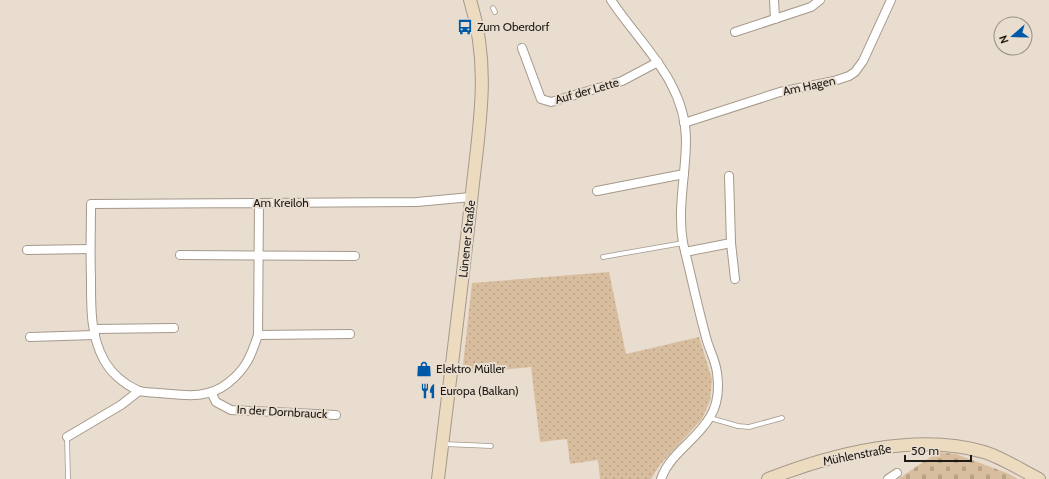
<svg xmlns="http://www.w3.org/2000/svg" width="1049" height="479" viewBox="0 0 1049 479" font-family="Cabin,sans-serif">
<defs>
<pattern id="grass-dots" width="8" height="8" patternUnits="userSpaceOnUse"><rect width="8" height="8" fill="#d8be9e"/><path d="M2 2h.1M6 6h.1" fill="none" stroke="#b9a387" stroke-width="1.8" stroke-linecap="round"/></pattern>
<pattern id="cemetery-stones" width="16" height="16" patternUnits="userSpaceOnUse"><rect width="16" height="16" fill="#d8be9e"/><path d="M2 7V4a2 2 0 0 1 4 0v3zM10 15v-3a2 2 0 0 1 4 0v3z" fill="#b9a387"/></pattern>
</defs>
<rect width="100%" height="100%" fill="#e9ddcf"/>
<polygon fill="url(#grass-dots)" points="609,272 626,354 699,337 712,379 710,401 702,419 659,466 651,479 600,479 598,460 570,464 567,439 540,442 531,367 462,374 472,283"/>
<polygon fill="url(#cemetery-stones)" points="938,452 956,454 1007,473 1018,479 898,479"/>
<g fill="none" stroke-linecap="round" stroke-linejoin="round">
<defs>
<g id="service">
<polyline points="493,8 495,12"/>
<polyline points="603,257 683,243"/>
<polyline points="710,418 738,426 749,427 782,418"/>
<polyline points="67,437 68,479"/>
<polyline points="444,444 491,446"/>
</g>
<g id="minor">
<path d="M611 0C640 44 686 82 686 140 686 174 677 209 683 243 691 275 698 309 707 341 710 351 716 362 717 373 719 387 718 404 710 417 697 440 670 453 661 479"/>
<polyline points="774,0 775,19"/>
<polyline points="735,32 811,7 820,0"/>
<polyline points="522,48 541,99 551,102 622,81 658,62"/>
<polyline points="684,123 780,92 834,81 849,76 855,72 863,61 891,0"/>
<polyline points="729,176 731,243 735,279"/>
<polyline points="597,191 684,174"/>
<path d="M259 203 258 335C251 356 246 369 228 383 207 400 183 395 158 393 152 392 143 393 137 390 124 384 111 373 104 360 90 335 91 305 91 277 90 253 91 229 91 204L417 202 471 197"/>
<polyline points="27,250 90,249"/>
<polyline points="685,252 731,243"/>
<polyline points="180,255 355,256"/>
<polyline points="94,329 174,328"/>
<polyline points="258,335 350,334"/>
<polyline points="30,337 95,335"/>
<polyline points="211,392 216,402 231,410 336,415"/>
<polyline points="67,437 121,405 139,391"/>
<polyline points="888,479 897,473"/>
</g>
<g id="secondary">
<path d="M438 479C449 387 461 294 471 202 478 131 492 70 470 0"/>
<path d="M768 479C832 454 917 432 984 452 1003 458 1021 470 1039 479"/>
</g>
</defs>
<use href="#service" stroke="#a5998c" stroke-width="5.5"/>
<use href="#minor" stroke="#a5998c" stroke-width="10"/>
<use href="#secondary" stroke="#a5998c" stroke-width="14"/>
<use href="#service" stroke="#fff" stroke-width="4"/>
<use href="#minor" stroke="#fff" stroke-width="8"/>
<use href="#secondary" stroke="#eddbc0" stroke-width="12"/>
</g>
<defs>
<symbol id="bus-bare" viewBox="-9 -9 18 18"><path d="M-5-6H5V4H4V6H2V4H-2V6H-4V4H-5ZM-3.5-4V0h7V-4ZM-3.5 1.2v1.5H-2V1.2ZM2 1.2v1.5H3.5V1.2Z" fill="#0059a7" stroke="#e9ddcf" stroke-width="2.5" paint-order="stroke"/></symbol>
<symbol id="shop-bare" viewBox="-9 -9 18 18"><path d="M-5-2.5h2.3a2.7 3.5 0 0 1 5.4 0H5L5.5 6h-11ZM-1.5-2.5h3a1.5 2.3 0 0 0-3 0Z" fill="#0059a7" stroke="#e9ddcf" stroke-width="2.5" paint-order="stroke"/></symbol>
<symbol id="restaurant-bare" viewBox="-9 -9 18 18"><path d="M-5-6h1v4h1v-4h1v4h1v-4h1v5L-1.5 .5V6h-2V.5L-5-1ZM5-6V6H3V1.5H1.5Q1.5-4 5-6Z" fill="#0059a7" stroke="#e9ddcf" stroke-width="2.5" paint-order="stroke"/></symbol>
</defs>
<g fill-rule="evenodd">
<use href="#bus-bare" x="454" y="16" width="22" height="22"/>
<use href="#shop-bare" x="413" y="358" width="22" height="22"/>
<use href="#restaurant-bare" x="417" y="380" width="22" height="22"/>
</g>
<g text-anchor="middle" stroke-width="4" stroke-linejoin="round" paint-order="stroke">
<g font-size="12" fill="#1d1914" stroke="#e9ddcf" text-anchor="start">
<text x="477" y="31">Zum Oberdorf</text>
<text x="436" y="373">Elektro Müller</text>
<text x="440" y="395">Europa (Balkan)</text>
</g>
<g font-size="12" fill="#1d1914" stroke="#e9ddcf">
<text transform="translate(809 86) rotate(-12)" y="4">Am Hagen</text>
<text transform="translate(587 91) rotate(-16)" y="4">Auf der Lette</text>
<text x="281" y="207">Am Kreiloh</text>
<text transform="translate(467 239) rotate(-84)" y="4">Lünener Straße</text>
<text transform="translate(282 412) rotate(3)" y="4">In der Dornbrauck</text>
<text transform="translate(857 455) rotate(-11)" y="4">Mühlenstraße</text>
</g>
</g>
<g transform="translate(1013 36) rotate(250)"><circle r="19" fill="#e9ddcf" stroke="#978f84"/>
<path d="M0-3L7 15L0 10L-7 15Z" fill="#0059a7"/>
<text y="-6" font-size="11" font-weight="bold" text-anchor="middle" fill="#1d1914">N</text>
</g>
<path d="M905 455v6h66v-6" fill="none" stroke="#1d1914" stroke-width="2"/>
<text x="911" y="455" font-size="12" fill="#1d1914" stroke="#e9ddcf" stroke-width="3" paint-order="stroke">50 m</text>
</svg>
